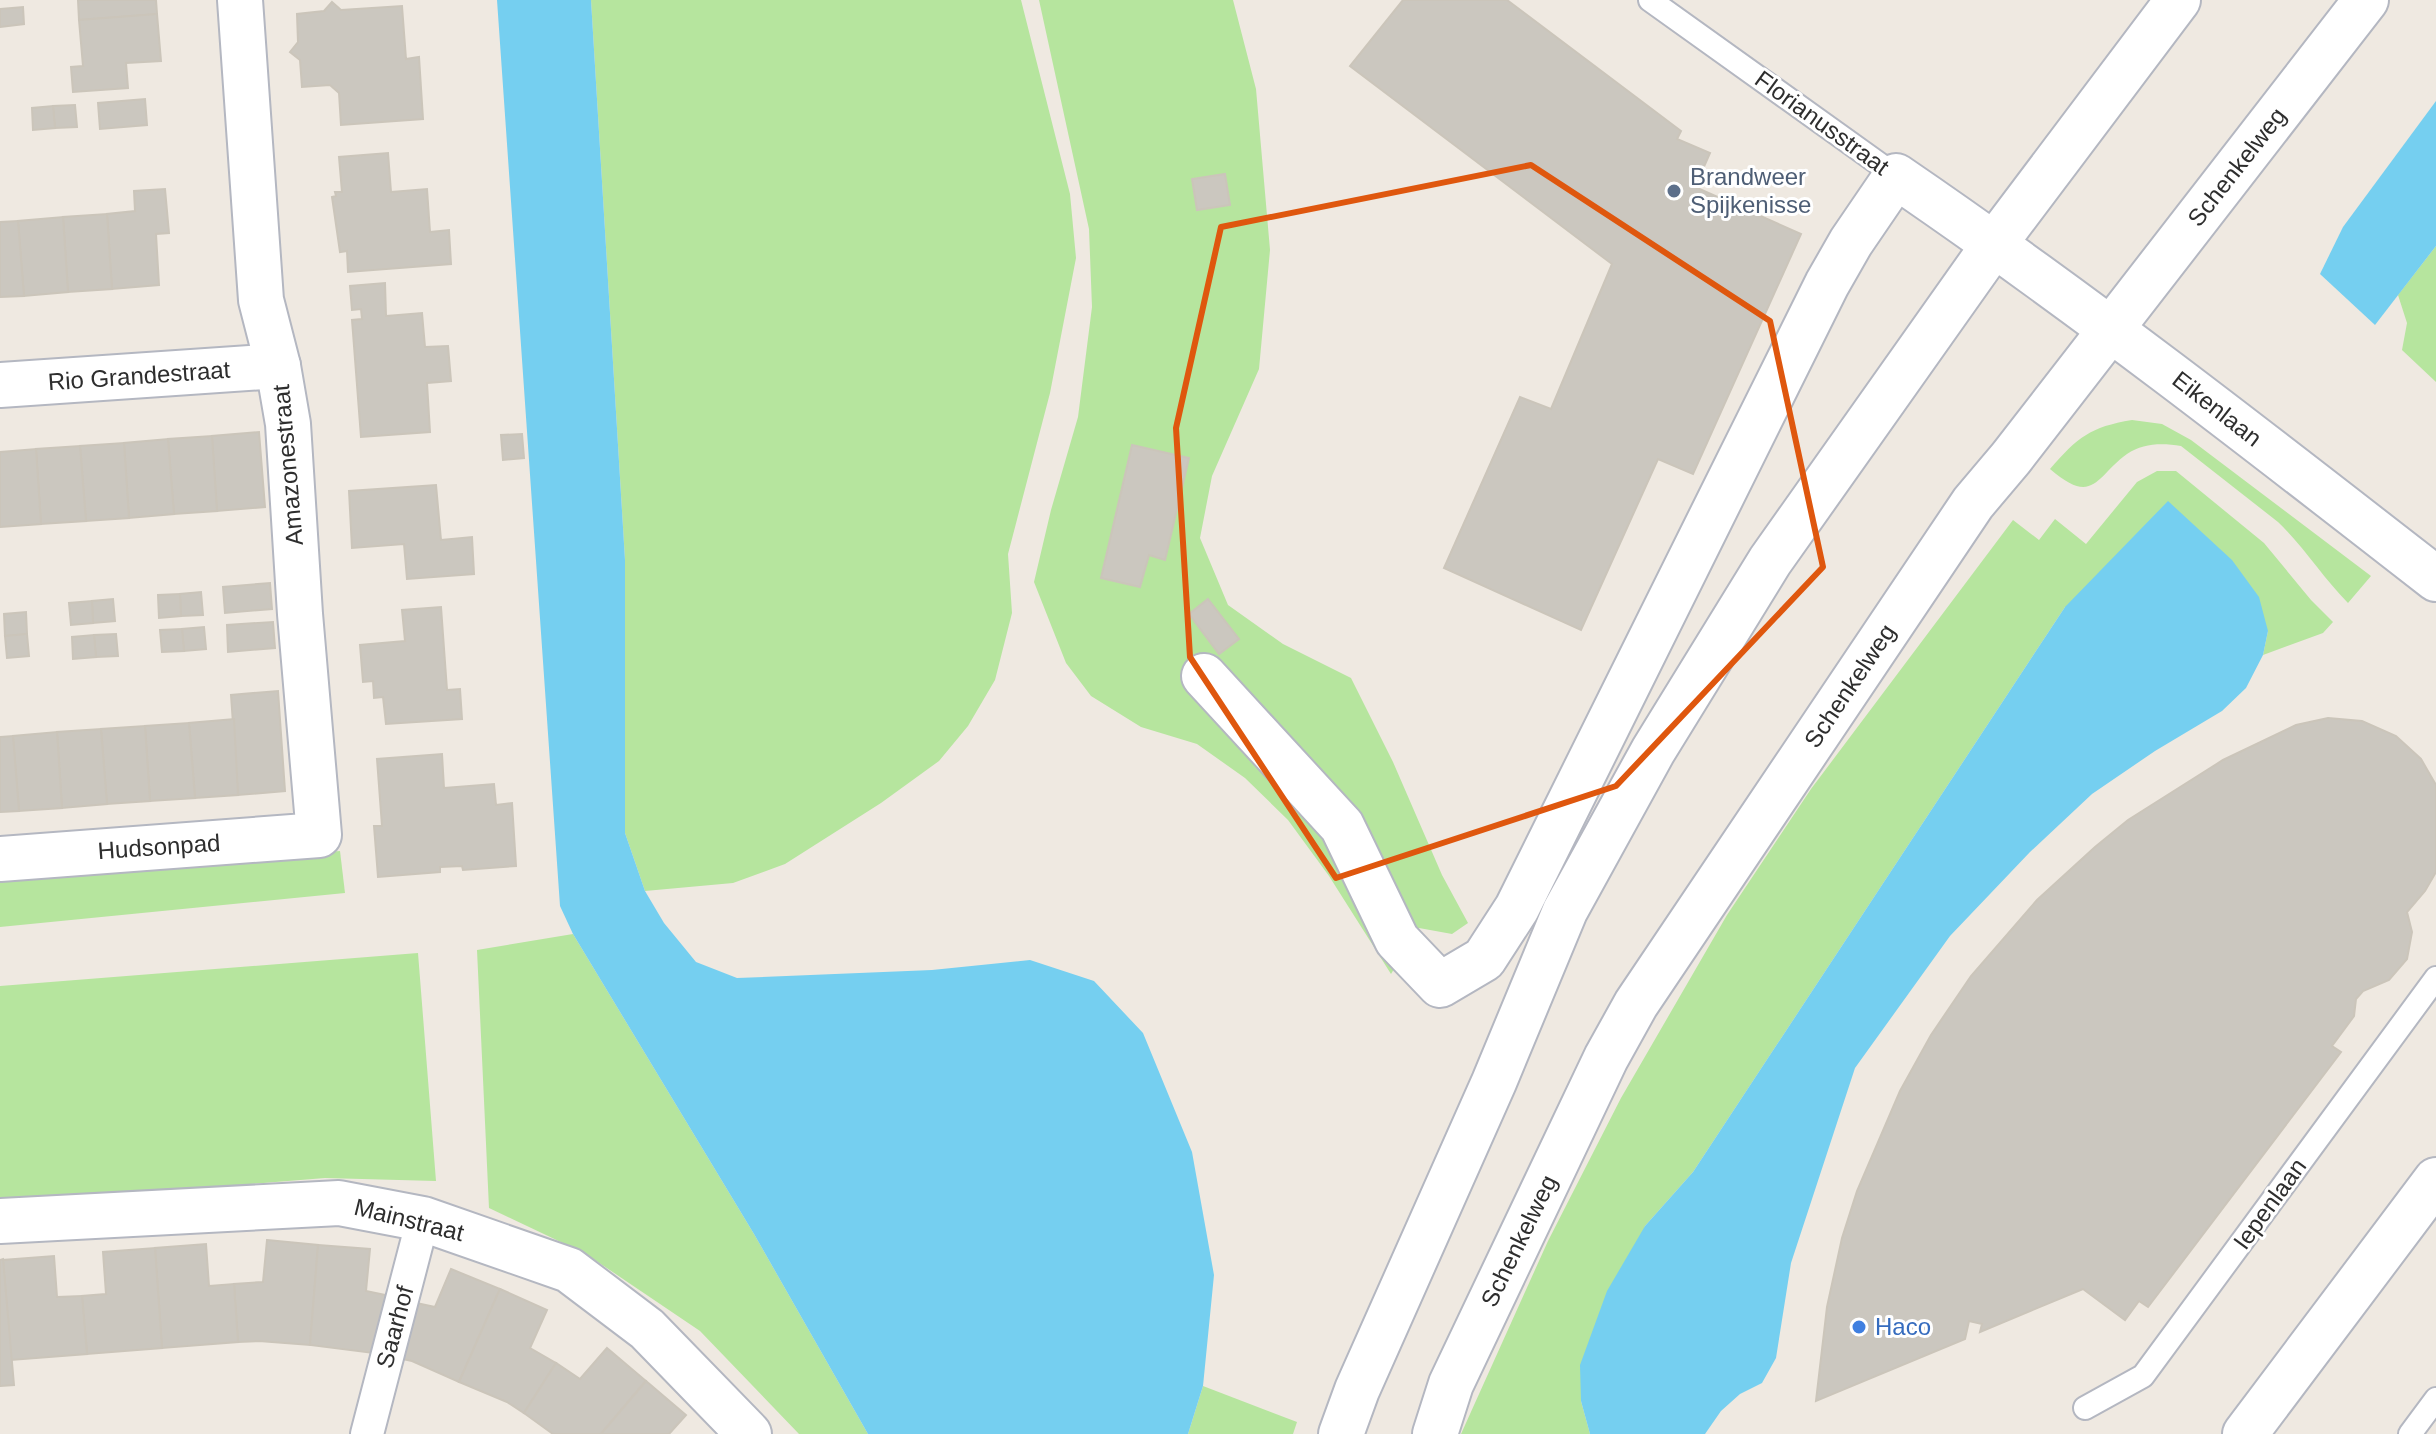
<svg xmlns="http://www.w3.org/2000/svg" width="2436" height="1434" viewBox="0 0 2436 1434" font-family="Arial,sans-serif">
<rect width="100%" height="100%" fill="#efe9e1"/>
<g fill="#b6e59e">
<polygon points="591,0 1021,0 1070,194 1076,258 1050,393 1008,554 1012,613 995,680 968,726 939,761 881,803 785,864 733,883 645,891 625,833 625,560"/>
<polygon points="1039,0 1233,0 1256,89 1270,250 1259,369 1212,476 1200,538 1228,605 1283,644 1351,678 1393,762 1442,875 1468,923 1452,934 1419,928 1391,974 1329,876 1288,820 1245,778 1197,744 1141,727 1091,696 1066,663 1034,582 1051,510 1078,417 1092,307 1089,229"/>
<polygon points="2436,246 2436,382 2402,350 2407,323 2398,295"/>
<path d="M2132 420 2162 424 2191 440 2371 576 2348 603C2323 578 2304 547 2278 522L2181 446C2162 443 2143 443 2127 454 2096 476 2094 507 2050 469 2078 437 2090 427 2132 420Z"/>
<polygon points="2157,471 2176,471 2264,543 2311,600 2333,622 2323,633 2263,655 2268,631 2065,607 1693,1172 1645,1226 1581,1401 1590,1434 1461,1434 1548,1241 1621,1098 1727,915 1811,789 2013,520 2039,540 2055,519 2086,544 2137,482"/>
<polygon points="340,851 345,893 0,927 0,879"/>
<polygon points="573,934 754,1234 868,1434 799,1434 700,1331 586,1254 489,1208 477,950"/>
<polygon points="418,953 436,1181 325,1178 0,1204 0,986"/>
<polygon points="1203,1386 1297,1422 1293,1434 1188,1434"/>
</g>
<g fill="#75cff0">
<polygon points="497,0 591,0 625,560 625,833 645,891 664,923 696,962 737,978 932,970 1030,960 1094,981 1143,1033 1192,1152 1214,1275 1203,1386 1188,1434 868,1434 754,1234 573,934 560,906"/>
<polygon points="2436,101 2436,246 2375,325 2320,274 2343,227"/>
<polygon points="2168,501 2232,560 2259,597 2268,631 2263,655 2246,688 2222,711 2155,751 2092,794 2030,852 1950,936 1855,1068 1791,1263 1776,1358 1762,1383 1740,1394 1721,1411 1705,1434 1590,1434 1581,1401 1580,1365 1607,1291 1645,1226 1693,1172 2065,607"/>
</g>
<g fill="#cbc7bf" stroke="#cbc5ba" stroke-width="2">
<polygon points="78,0 156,0 157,14 79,20"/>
<polygon points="1403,0 1507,0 1681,131 1677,139 1710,153 1695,187 1801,234 1693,474 1658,459 1581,630 1444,568 1520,397 1551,409 1612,264 1350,66"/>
<polygon points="332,2 341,10 402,6 406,59 419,57 423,119 341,125 339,93 330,85 302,87 300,60 290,52 298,42 297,14 324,11"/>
<polygon points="23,7 24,24 0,27 0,9"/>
<polygon points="157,14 161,61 126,63 128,88 73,92 71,67 83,66 79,20"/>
<polygon points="145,99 147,125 100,129 98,103"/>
<polygon points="75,105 77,127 55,128 53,106"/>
<polygon points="53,106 55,128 33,130 32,108"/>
<polygon points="388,153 391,192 427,189 430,232 449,230 451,264 348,272 347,251 340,252 332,197 336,196 335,192 342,192 339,157"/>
<polygon points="1225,174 1230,205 1197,210 1192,179"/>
<polygon points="165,189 169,233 156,234 159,285 112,289 107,214 135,211 134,191"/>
<polygon points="107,214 112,289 68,292 63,217"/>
<polygon points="63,217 68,292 24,296 18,221"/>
<polygon points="18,221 24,296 0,297 0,222"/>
<polygon points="385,283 386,316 422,313 425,347 448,346 451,381 427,383 430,432 361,437 352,320 362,319 361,309 352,310 350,286"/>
<polygon points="259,432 265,507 217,511 212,436"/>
<polygon points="522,434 524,458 503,460 501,435"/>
<polygon points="212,436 217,511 174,514 168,439"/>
<polygon points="168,439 174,514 129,518 124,443"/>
<polygon points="124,443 129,518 86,521 80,446"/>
<polygon points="1132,445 1189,458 1165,560 1149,555 1140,587 1101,578"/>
<polygon points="80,446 86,521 41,524 36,449"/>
<polygon points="36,449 41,524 0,527 0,452"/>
<polygon points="436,485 441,540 472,537 474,574 407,579 404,544 352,548 349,491"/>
<polygon points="270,583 272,609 225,613 223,587"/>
<polygon points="201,592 203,615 181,616 180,594"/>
<polygon points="180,594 181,616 159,618 158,595"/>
<polygon points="113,599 115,621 93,623 92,601"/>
<polygon points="1208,599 1239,639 1219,654 1189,614"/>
<polygon points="92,601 93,623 71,625 69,603"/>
<polygon points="441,607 447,690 460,689 462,719 386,724 383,697 374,698 373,681 363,682 360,645 405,641 402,610"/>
<polygon points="26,612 27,634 5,636 4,614"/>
<polygon points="273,622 275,648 228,652 227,625"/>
<polygon points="204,627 206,649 184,651 182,629"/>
<polygon points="182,629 184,651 162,652 160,630"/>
<polygon points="27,634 29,656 7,658 5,636"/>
<polygon points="116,634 118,656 96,657 94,635"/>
<polygon points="94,635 96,657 73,659 72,637"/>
<polygon points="278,691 285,791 238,795 231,695"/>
<polygon points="2328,718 2362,721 2396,736 2421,759 2436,785 2436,872 2425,891 2407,912 2412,932 2407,959 2389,980 2363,991 2356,999 2354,1016 2332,1046 2341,1052 2148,1307 2139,1301 2125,1320 2083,1289 1980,1332 1982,1324 1969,1321 1965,1339 1816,1401 1827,1307 1842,1238 1857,1191 1900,1091 1931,1035 1971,976 2037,900 2095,847 2128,820 2223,760 2296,725"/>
<polygon points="234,719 238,795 195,798 189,723"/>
<polygon points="189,723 195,798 150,801 145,726"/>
<polygon points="145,726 150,801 107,804 101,729"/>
<polygon points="101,729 107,804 62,808 57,732"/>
<polygon points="57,732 62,808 19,811 13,736"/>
<polygon points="13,736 19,811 0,812 0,737"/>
<polygon points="442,754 444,788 494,784 496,805 512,803 516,866 463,870 462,866 440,867 440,872 378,877 374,826 382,826 377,759"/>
<polygon points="267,1240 318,1245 310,1345 259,1341 238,1342 234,1284 263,1282"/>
<polygon points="206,1244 209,1286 234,1284 238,1342 162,1348 155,1248"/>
<polygon points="318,1245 370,1249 366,1291 395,1297 381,1354 310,1345"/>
<polygon points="155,1248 162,1348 87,1354 82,1296 106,1294 103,1252"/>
<polygon points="54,1256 57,1297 82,1296 87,1354 11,1360 3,1260"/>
<polygon points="3,1259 14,1385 0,1386 0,1260"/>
<polygon points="451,1269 500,1289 459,1382 412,1361 393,1357 407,1301 435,1307"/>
<polygon points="500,1289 547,1310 530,1348 556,1363 524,1413 507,1402 459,1382"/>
<polygon points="607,1348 646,1381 601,1434 553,1434 524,1413 556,1363 580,1379"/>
<polygon points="646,1381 686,1415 669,1434 601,1434"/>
</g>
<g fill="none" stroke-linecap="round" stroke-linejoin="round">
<defs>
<g id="service">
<polyline points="1650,0 1896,176"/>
<polyline points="2085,1408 2143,1376 2436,978"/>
<polyline points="2410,1434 2436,1399"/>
</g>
<polyline id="pedestrian" points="367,1434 423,1219"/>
<g id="minor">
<polyline points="0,385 278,366"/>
<path d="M1204 676 1342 826 1397 940 1440 985 1484 959 1517 908 1827 284 1851 242 1896 176C2082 303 2259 441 2436 579"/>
<polyline points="0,859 319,835 300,614 288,424 278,366 261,300 240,0"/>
<polyline points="0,1221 339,1203 423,1219 569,1270 647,1329 749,1434"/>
<polyline points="2245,1434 2436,1180"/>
</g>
<g id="secondary">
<polyline points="1341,1434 1357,1390 1494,1082 1565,911 1653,751 1770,561 1995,243 2178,0"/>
<polyline points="1435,1434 1451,1384 1606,1058 1636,1004 1973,503 2011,458 2366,0"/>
</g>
</defs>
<use href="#service" stroke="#b4b7c1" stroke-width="26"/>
<use href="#pedestrian" stroke="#b4b7c1" stroke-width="36"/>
<use href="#minor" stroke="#b4b7c1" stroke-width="48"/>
<use href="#secondary" stroke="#b4b7c1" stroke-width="48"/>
<use href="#service" stroke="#fff" stroke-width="22"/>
<use href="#pedestrian" stroke="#fff" stroke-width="32"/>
<use href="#minor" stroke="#fff" stroke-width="44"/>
<use href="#secondary" stroke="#fff" stroke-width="44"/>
</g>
<path fill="none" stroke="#df570e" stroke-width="6" stroke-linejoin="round" d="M1531 165 1770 321 1823 567 1616 786 1336 878 1190 657 1176 428 1221 227Z"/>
<circle fill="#5c6f8a" stroke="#fff" stroke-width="3" cx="1674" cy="191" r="8"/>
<circle fill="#3f7fe0" stroke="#fff" stroke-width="3" cx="1859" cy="1327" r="8"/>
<g text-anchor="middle" stroke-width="6" stroke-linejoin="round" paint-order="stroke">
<g font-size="24" fill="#2e2e2e" stroke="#fff">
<text transform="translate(1822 123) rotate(36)" y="8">Florianusstraat</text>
<text transform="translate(2237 167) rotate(-52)" y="8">Schenkelweg</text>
<text transform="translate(139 376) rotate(-4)" y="8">Rio Grandestraat</text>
<text transform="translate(2217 409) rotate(38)" y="8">Eikenlaan</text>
<text transform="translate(288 465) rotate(-95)" y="8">Amazonestraat</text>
<text transform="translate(1850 686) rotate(-56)" y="8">Schenkelweg</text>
<text transform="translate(159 847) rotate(-4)" y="8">Hudsonpad</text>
<text transform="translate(2270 1204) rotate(-54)" y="8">Iepenlaan</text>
<text transform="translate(409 1220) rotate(14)" y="8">Mainstraat</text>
<text transform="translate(1519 1241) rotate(-64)" y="8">Schenkelweg</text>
<text transform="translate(395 1327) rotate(-75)" y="8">Saarhof</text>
</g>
<g font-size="24" fill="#4e5e75" stroke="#fff" text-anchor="start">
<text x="1690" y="185">Brandweer<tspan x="1690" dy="28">Spijkenisse</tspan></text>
</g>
<g font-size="24" fill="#366cbe" stroke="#fff" text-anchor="start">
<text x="1875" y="1335">Haco</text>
</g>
</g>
</svg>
